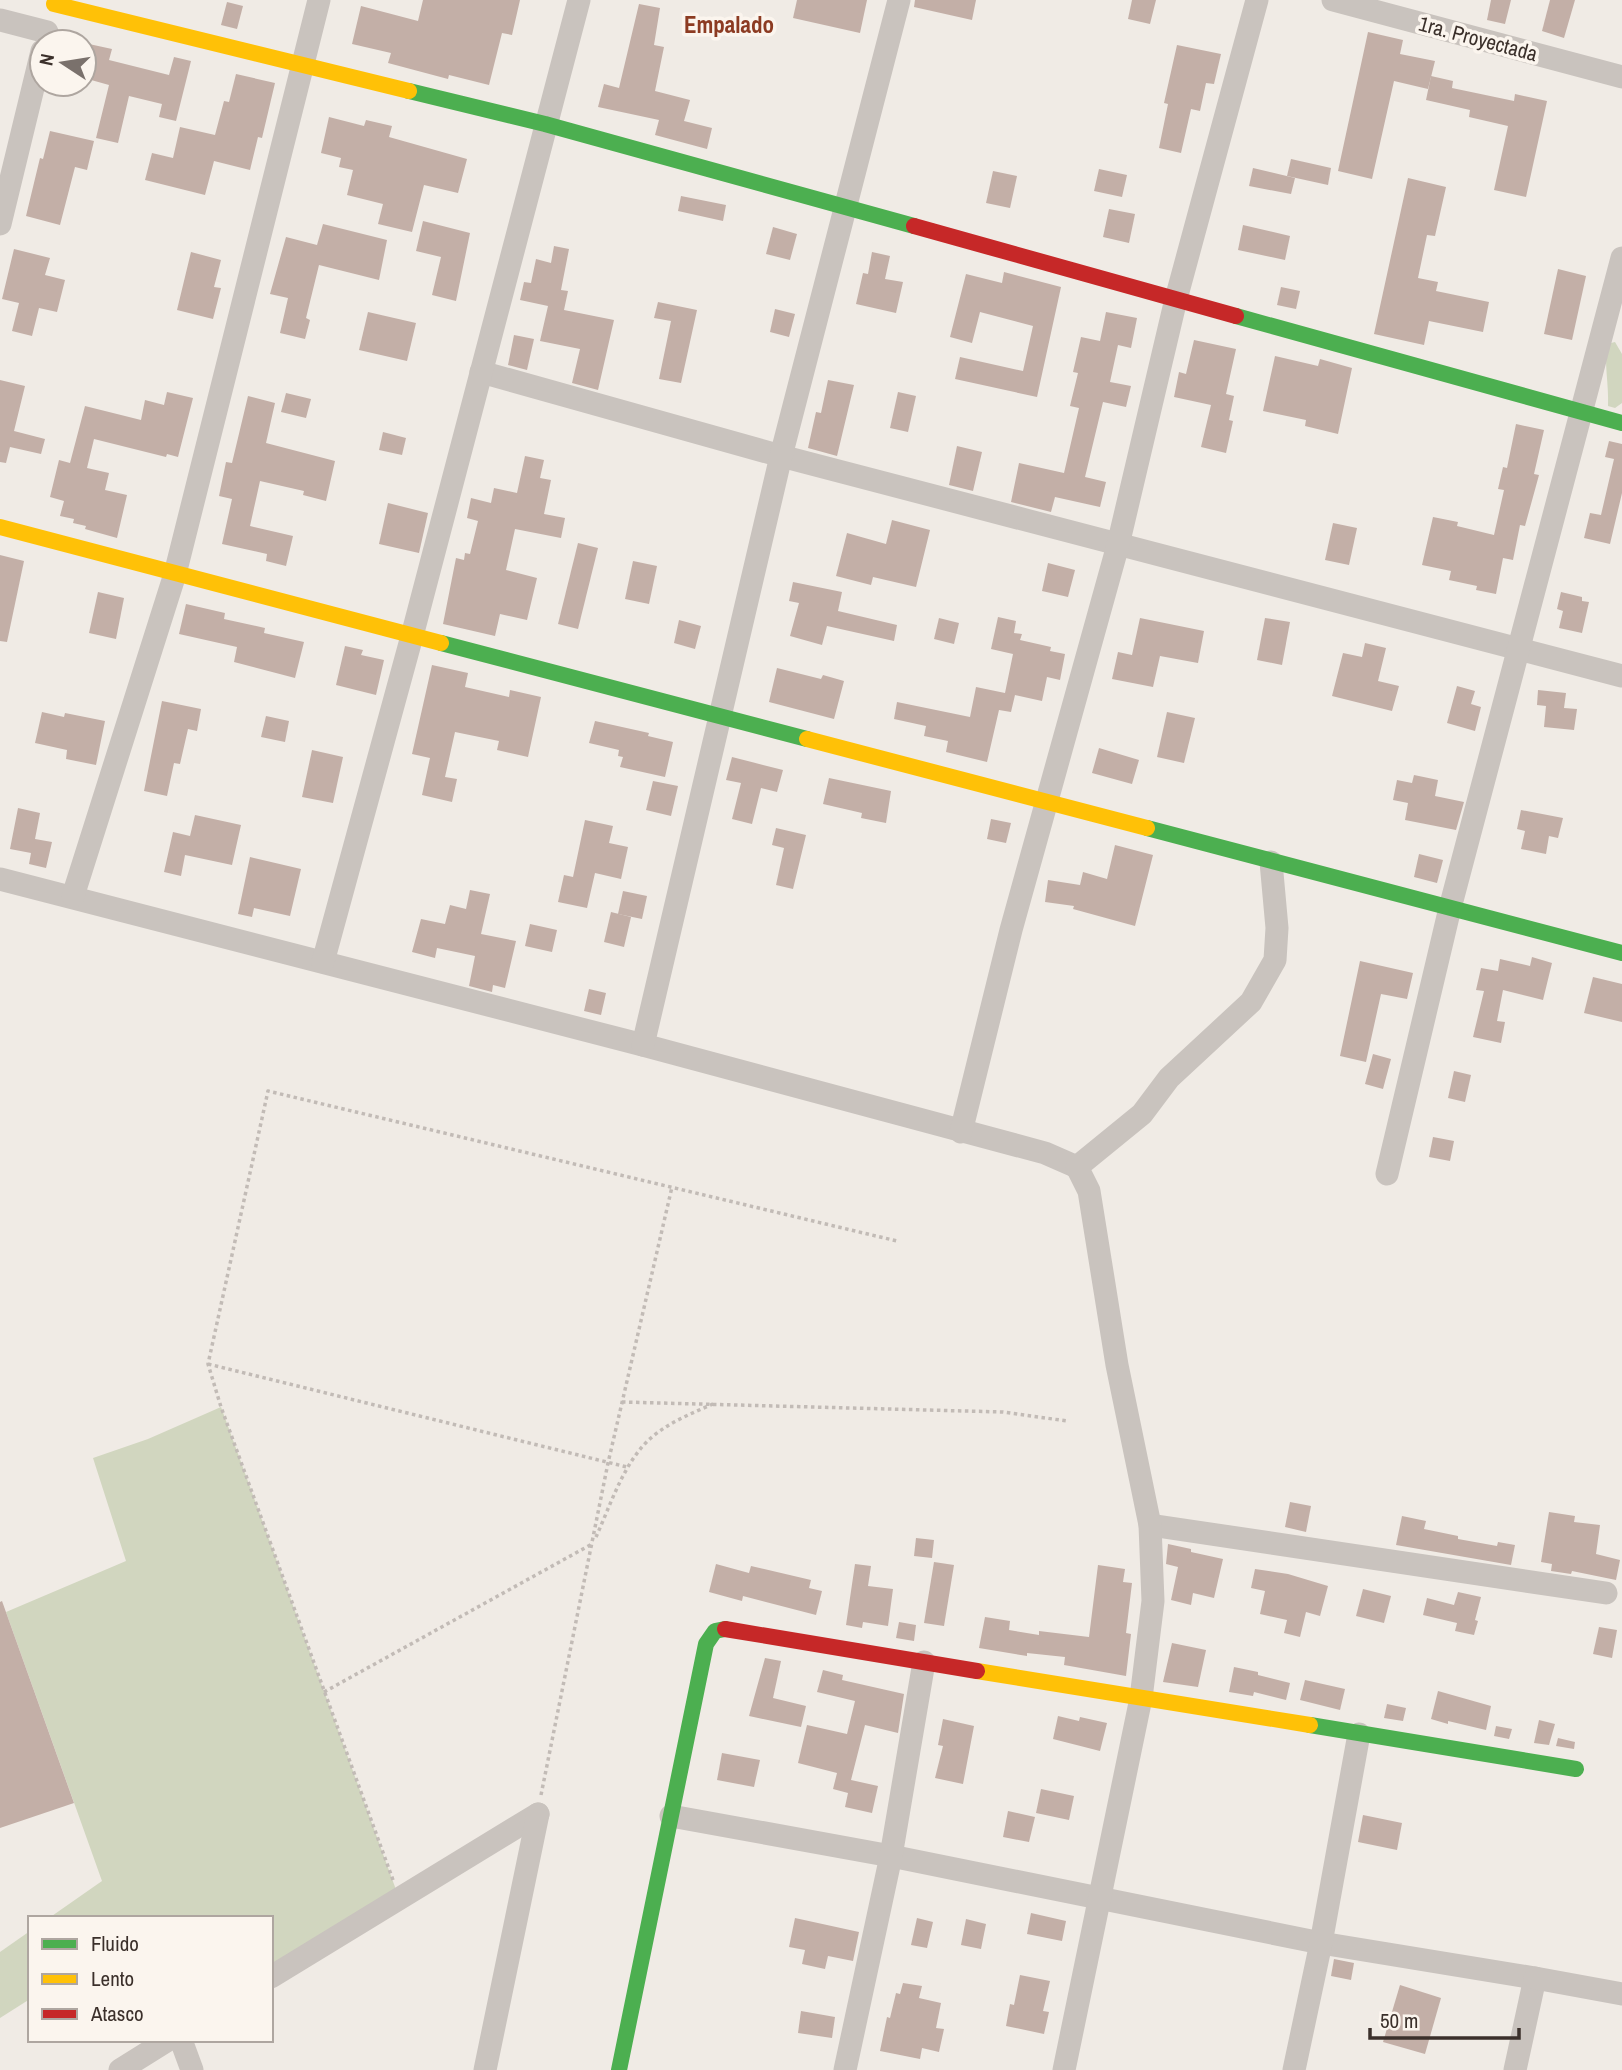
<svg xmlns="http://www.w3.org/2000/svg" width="1622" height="2070" viewBox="0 0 1622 2070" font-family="'Archivo Narrow',sans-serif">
<rect width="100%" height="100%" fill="#f0ebe5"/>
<g fill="#d1d6bf">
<path d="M1615 342 1622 354V403L1615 408 1608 406C1609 384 1604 365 1607 344Z"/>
<polygon points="221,1407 399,1898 271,1977 271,1918 49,1918 102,1881 6,1612 126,1561 93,1458 148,1439"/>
<polygon points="30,1931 30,1999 0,2018 0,1952"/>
</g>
<g fill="#c3afa7">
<polygon points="423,0 520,0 512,35 502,33 489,85 449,75 448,79 388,63 391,53 352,44 361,6 418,21"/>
<polygon points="797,0 867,0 860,33 793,18"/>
<polygon points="915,0 976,0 972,20 914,7"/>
<polygon points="1132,0 1156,0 1150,24 1128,19"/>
<polygon points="1491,0 1511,0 1505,24 1487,20"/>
<polygon points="1550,0 1575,0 1564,38 1542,31"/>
<polygon points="227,2 243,6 237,29 221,25"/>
<polygon points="639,4 660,8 654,45 664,47 655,91 690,100 684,121 712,128 707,149 655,135 659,120 598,107 604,84 619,88"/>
<polygon points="1368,32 1403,40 1400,54 1435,61 1428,89 1394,81 1372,179 1338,171"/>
<polygon points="89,44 112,49 109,60 169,75 174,57 191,61 176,121 159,117 162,104 129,96 118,143 96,138 109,85 84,78 84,65"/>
<polygon points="1177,45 1221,54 1214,84 1206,83 1200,111 1191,109 1181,153 1159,148 1168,104 1164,103"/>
<polygon points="236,74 275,83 262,138 258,137 250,170 214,161 205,195 145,180 152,153 173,158 180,127 215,135 224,101 229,102"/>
<polygon points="1431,76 1453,81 1452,88 1514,101 1515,94 1547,101 1526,197 1494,190 1508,126 1469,117 1470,110 1426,100"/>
<polygon points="329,117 364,126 366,120 392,126 389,137 467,159 458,193 424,185 412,232 378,224 383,204 347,195 353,170 339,167 341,158 321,153"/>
<polygon points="50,131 94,141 87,170 75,167 60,225 26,216 40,158 43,159"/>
<polygon points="1291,159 1331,168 1328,185 1287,176"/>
<polygon points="1253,168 1295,178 1291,194 1249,186"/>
<polygon points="1099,169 1127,175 1122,197 1094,191"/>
<polygon points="993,171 1017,176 1010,208 986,203"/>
<polygon points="1408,178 1446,187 1435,236 1427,235 1418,278 1438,282 1436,291 1489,302 1483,332 1429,321 1424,345 1374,334"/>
<polygon points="681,196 726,205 723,221 678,211"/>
<polygon points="1109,209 1135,214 1129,243 1103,237"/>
<polygon points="423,221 470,233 456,301 432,295 441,257 416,251"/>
<polygon points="323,224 387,240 379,280 319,265 306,318 310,320 305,339 280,333 288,298 270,294 286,237 317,245"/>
<polygon points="1243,225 1290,236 1285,260 1238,250"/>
<polygon points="773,227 797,234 790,260 766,254"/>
<polygon points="554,246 569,249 561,290 568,291 564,310 614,320 598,390 572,383 580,349 540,341 548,306 520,300 524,282 531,283 536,259 551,263"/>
<polygon points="14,249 50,258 45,275 65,280 57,312 39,308 32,336 12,331 19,303 2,299"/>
<polygon points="191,252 221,260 214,287 221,288 213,319 177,310"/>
<polygon points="872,252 890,256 885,279 903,282 896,313 856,304 863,273 868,274"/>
<polygon points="1558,269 1586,276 1572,340 1544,334"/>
<polygon points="1004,272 1061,287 1037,397 955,379 960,357 1023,371 1033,326 980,312 972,343 950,337 966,274 1002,283"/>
<polygon points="1281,287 1300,291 1296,309 1277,305"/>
<polygon points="658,302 697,310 681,383 659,379 671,321 654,318"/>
<polygon points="775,309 795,314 789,337 770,332"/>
<polygon points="368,312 416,323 407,361 359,350"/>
<polygon points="1106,312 1137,318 1131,348 1118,345 1110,382 1131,386 1126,407 1103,402 1085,477 1106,482 1100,507 1055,497 1051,512 1011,502 1019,463 1064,473 1079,408 1070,406 1078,373 1073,372 1081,337 1100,341"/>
<polygon points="514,335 534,339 527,370 508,365"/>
<polygon points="1194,340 1236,349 1226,394 1234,396 1229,420 1233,421 1226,453 1201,447 1211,405 1174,397 1179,372 1186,374"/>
<polygon points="1275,356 1318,366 1320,359 1352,368 1338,434 1305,426 1306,420 1263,411"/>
<polygon points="0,380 25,386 14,431 45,439 41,454 10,447 6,463 0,462"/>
<polygon points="828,380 854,385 837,456 808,448 816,412 821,413"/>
<polygon points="167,392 193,398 178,457 167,454 166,457 94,439 87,468 109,473 105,490 127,495 117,538 85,529 86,526 73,523 74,519 60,516 64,501 50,497 59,460 70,463 85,406 141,420 145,400 164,405"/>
<polygon points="898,392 916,396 908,432 890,428"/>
<polygon points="286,393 311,399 306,418 281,412"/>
<polygon points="248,396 275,403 266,443 335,461 326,501 303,495 304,491 260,481 250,526 293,536 286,566 266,561 267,554 222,544 232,499 219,496 226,462 232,463"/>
<polygon points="1516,424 1544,430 1534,474 1539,475 1525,526 1520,525 1513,560 1503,558 1496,594 1476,590 1477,586 1449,580 1451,571 1422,565 1433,517 1458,522 1457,526 1494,535 1504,490 1498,489 1503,467 1507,468"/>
<polygon points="383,432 406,438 402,455 379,450"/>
<polygon points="1609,441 1622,444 1622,493 1610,544 1584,538 1590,513 1601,515 1614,459 1605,457"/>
<polygon points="957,446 982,452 973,491 949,485"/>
<polygon points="525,456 544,460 540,478 551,480 544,514 565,518 561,538 515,529 506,570 537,578 527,620 500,614 495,636 443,624 456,558 464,560 465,553 470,554 478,521 467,518 471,498 491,503 494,488 517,493"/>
<polygon points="388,503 428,513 419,553 379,544"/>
<polygon points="892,520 930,530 916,587 873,577 871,585 836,576 847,533 886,544"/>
<polygon points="1333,523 1357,528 1349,565 1325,560"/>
<polygon points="578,543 598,548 578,629 558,624"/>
<polygon points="0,555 24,561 7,642 0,641"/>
<polygon points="633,561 657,566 649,604 625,599"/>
<polygon points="1048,563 1075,570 1068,597 1042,591"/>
<polygon points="793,582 842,592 838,611 897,625 894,641 827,626 822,645 790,636 799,603 789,601"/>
<polygon points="98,592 124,598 116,639 89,633"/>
<polygon points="1561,592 1582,597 1582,601 1589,602 1582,633 1559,628 1563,611 1557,609"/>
<polygon points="186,604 225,613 224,619 265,628 264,633 304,642 295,678 234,662 237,647 179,634"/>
<polygon points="998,617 1016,621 1014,633 1022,634 1020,640 1051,647 1050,651 1065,654 1060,680 1047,677 1042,701 1015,695 1011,712 999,710 987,762 946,752 948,741 924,736 926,726 894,719 897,702 970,717 976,687 1005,693 1013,654 991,649"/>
<polygon points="939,618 959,623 954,644 934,639"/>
<polygon points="1140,618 1204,631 1198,663 1160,656 1153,687 1112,679 1118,652 1132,655"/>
<polygon points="1265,618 1290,622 1282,665 1257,660"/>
<polygon points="679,620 701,626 695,649 674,643"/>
<polygon points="1365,643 1386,648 1378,681 1399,686 1392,711 1332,696 1343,653 1362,657"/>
<polygon points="345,646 363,650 361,655 384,660 376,695 336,685"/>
<polygon points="432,665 468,673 465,687 509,697 510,690 541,697 528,757 497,750 499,741 455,732 445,777 457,779 452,802 422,795 430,758 412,754"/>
<polygon points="777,668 821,679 823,675 844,681 834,719 769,702"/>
<polygon points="1457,686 1475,691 1471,704 1481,707 1475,731 1447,723"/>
<polygon points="1538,690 1566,693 1564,708 1577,709 1574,730 1544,727 1546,706 1537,705"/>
<polygon points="162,701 201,709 197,731 188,729 180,764 174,763 167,796 144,791"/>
<polygon points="42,712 64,717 65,713 105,721 96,765 66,759 67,750 35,743"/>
<polygon points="1167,712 1195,718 1184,763 1157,757"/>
<polygon points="266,716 289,721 285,742 261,737"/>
<polygon points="595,721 649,733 648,736 673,742 665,777 620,767 623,757 618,756 619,750 589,743"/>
<polygon points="1099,748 1139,760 1132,784 1092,773"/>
<polygon points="312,750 343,757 333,803 302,797"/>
<polygon points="732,757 783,770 777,792 761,788 752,824 732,819 741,783 726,780"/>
<polygon points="1414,775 1438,780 1435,796 1464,802 1456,830 1405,820 1408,803 1393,800 1397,780 1412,783"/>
<polygon points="829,778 891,791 886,823 861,818 862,813 823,804"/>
<polygon points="653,781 678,786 671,816 646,810"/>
<polygon points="18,808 40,813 35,839 52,842 46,868 29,864 31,853 10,849"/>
<polygon points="1521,810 1563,818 1558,838 1549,836 1546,854 1521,849 1525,831 1517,829"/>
<polygon points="195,815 241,825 232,865 185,855 181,876 164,872 173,832 190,836"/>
<polygon points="991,819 1011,823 1006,843 987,839"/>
<polygon points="585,820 613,826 609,843 628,847 621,879 595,873 587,908 558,902 564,875 573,877"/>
<polygon points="776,828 806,835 793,889 776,885 784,848 772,845"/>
<polygon points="1115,845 1153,855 1135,926 1073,909 1074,906 1045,902 1048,880 1080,885 1083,872 1107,879"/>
<polygon points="1419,854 1443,860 1437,883 1414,877"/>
<polygon points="250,857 301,869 290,916 254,908 252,917 238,914"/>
<polygon points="470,890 490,894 481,934 516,941 505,988 493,985 492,992 469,986 475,956 437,948 435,958 412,952 421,919 445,924 450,905 466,909"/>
<polygon points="623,891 647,896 642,919 618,914"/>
<polygon points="611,912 631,917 624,947 604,942"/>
<polygon points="530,924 557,930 552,952 525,946"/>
<polygon points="1532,957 1552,963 1543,1000 1503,990 1497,1021 1505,1022 1501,1043 1473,1037 1484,991 1476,990 1481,968 1498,971 1500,959 1530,966"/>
<polygon points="1360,961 1413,973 1407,999 1381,994 1366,1062 1340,1056"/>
<polygon points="1593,977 1622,984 1622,1022 1584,1013"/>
<polygon points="589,989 606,993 601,1015 584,1011"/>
<polygon points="1373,1054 1391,1059 1383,1089 1365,1084"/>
<polygon points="1454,1071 1471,1075 1465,1102 1448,1098"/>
<polygon points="1433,1137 1454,1141 1450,1161 1429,1157"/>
<polygon points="1290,1502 1311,1506 1306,1532 1285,1527"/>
<polygon points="1549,1512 1575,1516 1574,1522 1600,1525 1596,1554 1620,1560 1616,1580 1572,1571 1571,1574 1551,1571 1552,1564 1541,1562"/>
<polygon points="1402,1516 1426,1521 1424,1529 1458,1536 1458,1539 1497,1546 1498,1542 1515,1545 1511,1565 1396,1545"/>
<polygon points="916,1538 934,1540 932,1558 914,1556"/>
<polygon points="1168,1544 1191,1549 1191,1552 1223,1559 1214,1598 1193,1593 1191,1605 1171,1600 1178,1567 1166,1564"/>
<polygon points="934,1562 954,1565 944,1626 924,1623"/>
<polygon points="716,1564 749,1573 751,1566 811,1580 809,1588 822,1591 816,1615 743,1596 742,1601 709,1592"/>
<polygon points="855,1564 871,1566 868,1586 893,1589 888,1626 863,1622 862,1628 846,1625"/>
<polygon points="1098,1565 1125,1569 1123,1582 1132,1583 1126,1633 1131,1634 1126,1676 1064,1665 1065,1657 1027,1653 1027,1656 979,1648 985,1617 1010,1621 1009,1630 1039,1635 1039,1631 1089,1637"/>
<polygon points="1255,1569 1288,1574 1328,1586 1320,1616 1306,1612 1300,1637 1284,1633 1287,1620 1260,1614 1265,1591 1251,1588"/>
<polygon points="1363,1589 1391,1596 1384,1623 1356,1616"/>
<polygon points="1458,1592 1481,1597 1475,1620 1478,1621 1474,1635 1455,1631 1457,1623 1423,1615 1427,1598 1454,1605"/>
<polygon points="2,1601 74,1803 0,1828 0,1602"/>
<polygon points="899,1622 916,1625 914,1641 896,1638"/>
<polygon points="1599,1627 1617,1630 1612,1658 1593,1654"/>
<polygon points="1172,1643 1206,1650 1198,1687 1163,1682"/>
<polygon points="765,1658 781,1661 773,1698 806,1706 801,1727 749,1716"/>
<polygon points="1234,1667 1258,1672 1258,1675 1290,1683 1286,1700 1254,1692 1253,1696 1229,1692"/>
<polygon points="823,1670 843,1675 842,1680 904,1694 898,1733 865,1725 851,1780 878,1786 872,1813 845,1807 848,1793 833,1789 837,1773 798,1763 807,1725 847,1734 855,1701 817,1692"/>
<polygon points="1305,1680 1345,1689 1340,1710 1300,1700"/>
<polygon points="1438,1691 1491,1706 1486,1730 1448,1721 1448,1724 1431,1719"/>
<polygon points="1387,1704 1406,1708 1403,1721 1384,1718"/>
<polygon points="1058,1716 1079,1721 1080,1717 1107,1723 1100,1751 1053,1739"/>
<polygon points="943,1719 974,1726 963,1784 935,1778 943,1746 938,1745"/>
<polygon points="1539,1720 1555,1724 1549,1745 1534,1743"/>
<polygon points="1496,1726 1512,1729 1509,1739 1494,1736"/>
<polygon points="1558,1738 1575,1742 1574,1749 1556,1746"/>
<polygon points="722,1753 760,1760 754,1787 717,1780"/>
<polygon points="1041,1789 1074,1796 1069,1820 1036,1813"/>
<polygon points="1008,1811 1035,1817 1029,1842 1003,1837"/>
<polygon points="1363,1815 1402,1823 1397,1850 1358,1842"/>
<polygon points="1031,1913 1066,1921 1062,1941 1027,1934"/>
<polygon points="795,1918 859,1932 853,1961 828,1956 825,1969 802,1964 805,1950 789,1947"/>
<polygon points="917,1918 933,1922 927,1948 911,1945"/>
<polygon points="966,1919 986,1924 981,1949 961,1945"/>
<polygon points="1334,1959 1354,1963 1351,1980 1331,1976"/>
<polygon points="1020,1975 1050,1981 1043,2011 1049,2012 1044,2034 1006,2026 1010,2004 1014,2005"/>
<polygon points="903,1983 922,1986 919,1998 941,2003 936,2028 944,2029 939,2052 922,2048 920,2059 880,2051 887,2017 890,2018 896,1993 900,1994"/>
<polygon points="1400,1985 1441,1998 1425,2054 1383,2042"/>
<polygon points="801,2011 835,2017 832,2038 798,2033"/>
</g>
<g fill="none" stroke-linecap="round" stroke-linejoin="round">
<g stroke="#c2bbb6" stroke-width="3.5" stroke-dasharray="3.5 3.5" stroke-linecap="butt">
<polyline points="208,1364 627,1467"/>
<polyline points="622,1402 1003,1412 1067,1421"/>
<path d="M596 1537C611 1504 624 1461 652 1437 671 1421 693 1413 715 1403"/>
<polyline points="324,1692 592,1544"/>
<polyline points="541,1795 608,1463 672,1187"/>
<polyline points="393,1880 221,1407 208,1364 268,1091 897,1241"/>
</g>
<g stroke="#c9c3be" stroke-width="23">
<polyline points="1333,0 1622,77"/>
<polyline points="0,20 47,32"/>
<polyline points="0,224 42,51"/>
<polyline points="481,372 781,456 1622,676"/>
<polyline points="0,879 643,1045 1045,1153 1077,1167"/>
<polyline points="73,896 175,574 319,0"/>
<polyline points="323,962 412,636 579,0"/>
<polyline points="643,1045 781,456 899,0"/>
<polyline points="961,1132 1011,930 1118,545 1176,299 1257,0"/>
<polyline points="1387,1174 1450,908 1622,258"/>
<polyline points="1150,1525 1606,1593"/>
<polyline points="671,1816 891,1856 1321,1943 1535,1978 1515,2070"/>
<polyline points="271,1977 538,1814"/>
<polyline points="1535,1978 1622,1994"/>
<polyline points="181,2040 192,2070"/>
<polyline points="120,2070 168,2040"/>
<polyline points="485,2070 538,1814"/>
<polyline points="845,2070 891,1856 924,1662"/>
<polyline points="1064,2070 1141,1698 1153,1601 1150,1525 1117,1365 1089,1191 1077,1167 1142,1114 1169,1078 1251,1002 1275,960 1277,928 1271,862"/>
<polyline points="1294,2070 1321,1943 1359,1734"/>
</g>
<g stroke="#4caf50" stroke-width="16">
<polyline points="409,91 545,124 914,226"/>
<polyline points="1236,316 1622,423"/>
<polyline points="441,643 807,739"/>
<polyline points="1147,828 1622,953"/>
<polyline points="1310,1725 1576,1769"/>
<polyline points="619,2070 706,1644 715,1631 725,1629"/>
</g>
<g stroke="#ffc107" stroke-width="16">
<polyline points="54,4 409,91"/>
<polyline points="0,527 441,643"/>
<polyline points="807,739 1147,828"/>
<polyline points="977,1671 1310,1725"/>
</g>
<g stroke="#c62828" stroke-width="16">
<polyline points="914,226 1236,316"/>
<polyline points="725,1629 977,1671"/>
</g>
</g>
<g text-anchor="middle" stroke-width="7" stroke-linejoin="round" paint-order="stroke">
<g font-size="21" fill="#3b302b" stroke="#fbf5ee">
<text transform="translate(1478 39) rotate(15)" y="7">1ra. Proyectada</text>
</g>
<g font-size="23" font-weight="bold" fill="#8c3b22" stroke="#fbf5ee">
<text x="729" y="33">Empalado</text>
</g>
</g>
<rect x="28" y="1916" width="245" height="126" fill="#fbf5ee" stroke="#aea6a0" stroke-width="2"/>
<rect x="42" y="1939" width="35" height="10" fill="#4caf50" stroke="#aea6a0" stroke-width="2"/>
<text x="91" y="1951" font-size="21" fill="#3b302b">Fluido</text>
<rect x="42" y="1974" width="35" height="10" fill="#ffc107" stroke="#aea6a0" stroke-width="2"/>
<text x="91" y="1986" font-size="21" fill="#3b302b">Lento</text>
<rect x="42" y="2009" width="35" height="10" fill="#c62828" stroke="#aea6a0" stroke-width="2"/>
<text x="91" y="2021" font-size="21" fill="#3b302b">Atasco</text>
<g transform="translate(63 63) rotate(282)"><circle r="33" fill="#fbf5ee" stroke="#aea6a0" stroke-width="2"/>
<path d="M0-5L12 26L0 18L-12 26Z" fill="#7a716c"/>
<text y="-10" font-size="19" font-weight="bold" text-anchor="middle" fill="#3b302b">N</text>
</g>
<path d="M1370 2028v10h149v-10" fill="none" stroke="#3b302b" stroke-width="3.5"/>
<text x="1380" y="2028" font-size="21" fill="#3b302b" stroke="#fbf5ee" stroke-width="5" paint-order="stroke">50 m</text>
</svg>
